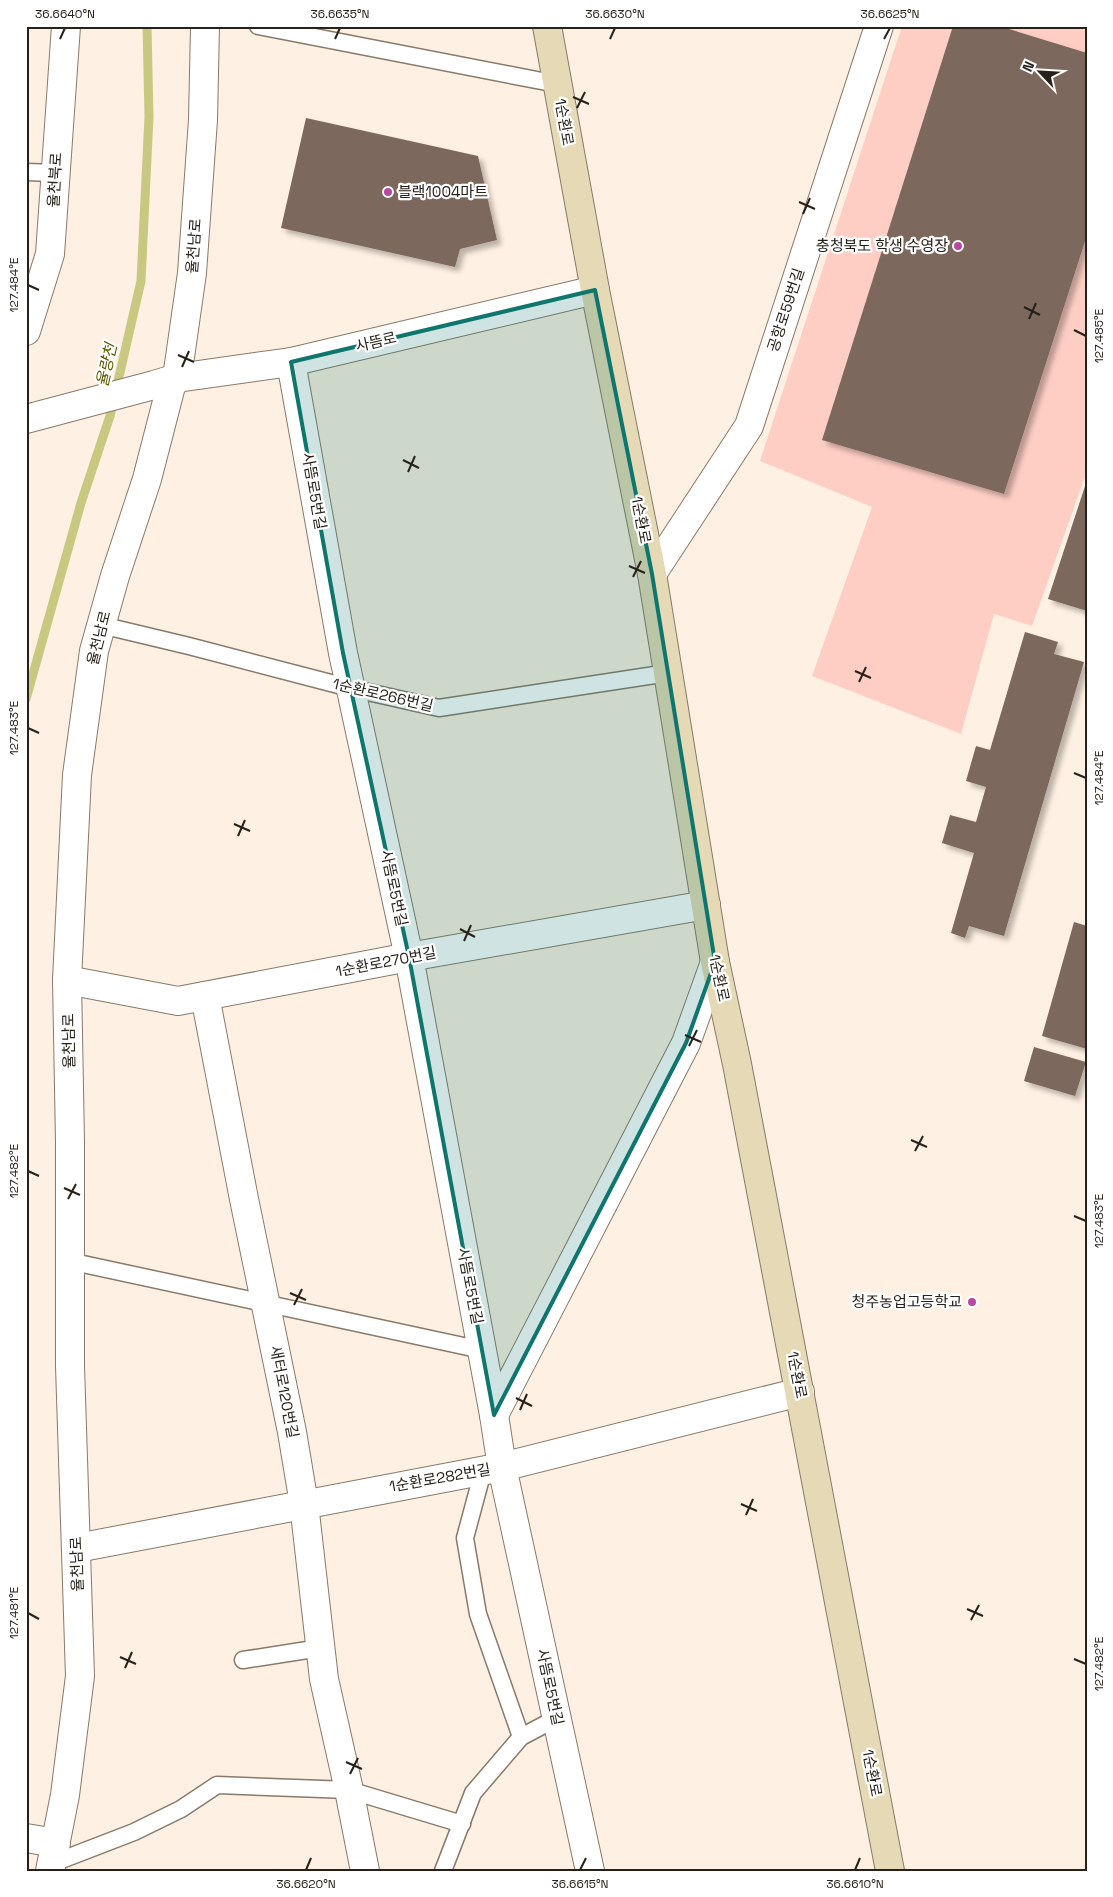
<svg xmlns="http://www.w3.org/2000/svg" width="1113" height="1897" viewBox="0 0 1113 1897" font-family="'Space Grotesk','Noto Sans KR',sans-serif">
<defs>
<filter id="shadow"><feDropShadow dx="4.5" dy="4.5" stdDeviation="2.5" flood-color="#0004"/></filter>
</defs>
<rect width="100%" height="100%" fill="#fef0e2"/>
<polygon fill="#fecec4" points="902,26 1074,26 1087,31 1087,471 1032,626 994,614 961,734 812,676 872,507 760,461"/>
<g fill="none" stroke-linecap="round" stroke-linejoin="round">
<polyline stroke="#c9c880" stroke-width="9" points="26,699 81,503 110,416 141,281 149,117 147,26"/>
</g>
<g fill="#7b685d" filter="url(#shadow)">
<polygon points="953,26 999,26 1087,53 1087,235 1004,494 822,440"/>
<polygon points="306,118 478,156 497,240 460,249 455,267 281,228"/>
<polygon points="1087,480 1087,611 1048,599"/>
<polygon points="1025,632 1058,642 1054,654 1084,662 1004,936 969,926 965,938 951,933 974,853 942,843 950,815 976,822 986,787 966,781 976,746 990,750"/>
<polygon points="1074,922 1087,926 1087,1049 1042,1036"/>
<polygon points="1034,1047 1086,1062 1075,1096 1024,1081"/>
</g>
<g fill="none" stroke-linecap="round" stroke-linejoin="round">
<defs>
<g id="service">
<polyline points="258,26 557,84"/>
<polyline points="26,172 55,173"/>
<polyline points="101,625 189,646 350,688 439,708 668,673"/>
<polyline points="69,1261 482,1350"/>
<polyline points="483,1471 465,1538 478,1614 521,1737"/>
<polyline points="243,1660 320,1648"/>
<polyline points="51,1864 134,1832 181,1809 217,1785 349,1790 462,1824"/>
<polyline points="443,1871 473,1793 521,1737 557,1718"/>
</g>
<g id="minor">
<polyline points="26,331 50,254 66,26"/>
<polyline points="291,362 343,653 409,957 494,1415 502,1467 590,1871"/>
<polyline points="652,574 749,426 879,26"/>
<polyline points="67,980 178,1001 409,957 706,905"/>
<polyline points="205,996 244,1199 292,1432 304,1504 324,1679 349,1790 365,1871"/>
<polyline points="494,1415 686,1043 715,962"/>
<polyline points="77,1548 502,1467 800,1392"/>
<polyline points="26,1838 56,1843"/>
<polyline points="50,1871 65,1795 80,1676 70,1366 70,1142 67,980 77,775 94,651 115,576 147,479 171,386 177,378 192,273 203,120 205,26"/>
</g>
<polyline id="tertiary" points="26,419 154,385 177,378 291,362 595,290"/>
<polyline id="secondary" points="547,26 595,290 652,574 715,962 737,1064 890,1871"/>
</defs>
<use href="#service" stroke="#887a6a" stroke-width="19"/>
<use href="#minor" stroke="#887a6a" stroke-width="30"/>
<use href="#tertiary" stroke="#887a6a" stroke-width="30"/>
<use href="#secondary" stroke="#887a6a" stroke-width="30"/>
<use href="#service" stroke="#fff" stroke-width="16"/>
<use href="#minor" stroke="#fff" stroke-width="28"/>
<use href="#tertiary" stroke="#fff" stroke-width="28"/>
<use href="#secondary" stroke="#e6dab6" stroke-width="28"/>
</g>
<path fill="#0f766e" fill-opacity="0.2" stroke="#0f766e" stroke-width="4" stroke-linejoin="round" d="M595 290 652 574 715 962 686 1043 494 1415 409 957 343 653 291 362Z"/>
<path fill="none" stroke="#27211a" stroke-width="2" d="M60 39 65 28M335 39 340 28M610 39 615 28M884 39 890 28M573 97 589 104M577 108 585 92M799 202 815 209M803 214 810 198M28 285 39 290M1024 307 1040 315M1029 319 1036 303M1074 330 1086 336M178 355 194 362M182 367 189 351M403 460 419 468M408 472 415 456M629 566 645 573M633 577 641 561M855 671 871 678M859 682 866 667M28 728 39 733M1074 773 1086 778M234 824 250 831M238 836 245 820M460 929 475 937M464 941 471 925M685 1035 701 1042M689 1046 697 1030M911 1140 927 1147M915 1151 923 1136M28 1171 39 1176M64 1188 80 1195M68 1199 76 1184M1074 1216 1086 1221M290 1293 306 1300M294 1305 302 1289M516 1398 532 1406M520 1410 527 1394M741 1504 757 1511M746 1515 753 1499M967 1609 983 1616M28 1613 39 1619M971 1620 979 1605M120 1657 136 1664M1074 1659 1086 1664M125 1668 132 1652M346 1762 362 1769M350 1774 358 1758M306 1870 311 1858M580 1870 586 1858M855 1870 860 1858"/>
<g fill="#b747a3" stroke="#fff" stroke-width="2">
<circle cx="388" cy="192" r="5"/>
<circle cx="958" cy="246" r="5"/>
<circle cx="972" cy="1302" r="5"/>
</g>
<g text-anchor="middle" stroke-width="4.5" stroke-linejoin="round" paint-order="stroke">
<g font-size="15" fill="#27211a" stroke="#fff">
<text transform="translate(564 122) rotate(80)" y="5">1순환로</text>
<text transform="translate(55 180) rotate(-87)" y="5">율천북로</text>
<text transform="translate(194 246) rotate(-86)" y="5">율천남로</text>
<text transform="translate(786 310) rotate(-72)" y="5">공항로59번길</text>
<text transform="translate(376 342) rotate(-13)" y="5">사뜸로</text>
<text transform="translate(314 491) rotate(80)" y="5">사뜸로5번길</text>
<text transform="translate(641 520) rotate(79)" y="5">1순환로</text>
<text transform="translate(99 638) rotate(-76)" y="5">율천남로</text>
<text transform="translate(383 695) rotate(13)" y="5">1순환로266번길</text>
<text transform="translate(394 888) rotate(78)" y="5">사뜸로5번길</text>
<text transform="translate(386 962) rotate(-11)" y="5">1순환로270번길</text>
<text transform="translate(719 978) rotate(78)" y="5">1순환로</text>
<text transform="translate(69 1041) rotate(-91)" y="5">율천남로</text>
<text transform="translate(470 1286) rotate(79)" y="5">사뜸로5번길</text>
<text transform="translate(797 1375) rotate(79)" y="5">1순환로</text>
<text transform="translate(284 1392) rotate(79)" y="5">새터로120번길</text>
<text transform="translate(440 1478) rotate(-10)" y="5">1순환로282번길</text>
<text transform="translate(77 1564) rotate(-92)" y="5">율천남로</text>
<text transform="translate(550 1687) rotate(78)" y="5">사뜸로5번길</text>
<text transform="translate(872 1773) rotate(79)" y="5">1순환로</text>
</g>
<g font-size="15" fill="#27211a" stroke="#fff" text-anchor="end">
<text x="398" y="197" text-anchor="start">블랙1004마트</text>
<text x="948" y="251">충청북도 학생 수영장</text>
<text x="962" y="1307">청주농업고등학교</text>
</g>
<g font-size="16" font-style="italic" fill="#5e5b02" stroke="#fff">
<text transform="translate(106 365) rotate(-77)" y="6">율량천</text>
</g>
</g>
<rect width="1113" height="1897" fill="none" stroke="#ffffff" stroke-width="55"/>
<g transform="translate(1040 72) rotate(295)" stroke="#ffffff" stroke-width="4" paint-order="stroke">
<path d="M0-4L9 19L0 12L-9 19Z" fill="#27211a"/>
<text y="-8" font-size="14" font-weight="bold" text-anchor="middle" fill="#27211a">N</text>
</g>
<rect x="28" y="28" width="1058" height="1842" fill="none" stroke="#27211a" stroke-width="2"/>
<g font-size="12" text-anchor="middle" fill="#27211a">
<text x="65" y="18">36.6640°N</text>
<text x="340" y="18">36.6635°N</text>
<text x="615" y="18">36.6630°N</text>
<text x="890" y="18">36.6625°N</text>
<text transform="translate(14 285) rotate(-90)" y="4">127.484°E</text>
<text transform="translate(1099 336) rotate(-90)" y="4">127.485°E</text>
<text transform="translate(14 728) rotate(-90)" y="4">127.483°E</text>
<text transform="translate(1099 778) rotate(-90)" y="4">127.484°E</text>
<text transform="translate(14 1171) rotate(-90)" y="4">127.482°E</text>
<text transform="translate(1099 1221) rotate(-90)" y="4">127.483°E</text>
<text transform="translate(14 1613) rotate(-90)" y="4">127.481°E</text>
<text transform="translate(1099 1664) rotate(-90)" y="4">127.482°E</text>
<text x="306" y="1888">36.6620°N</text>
<text x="580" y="1888">36.6615°N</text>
<text x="855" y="1888">36.6610°N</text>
</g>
</svg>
